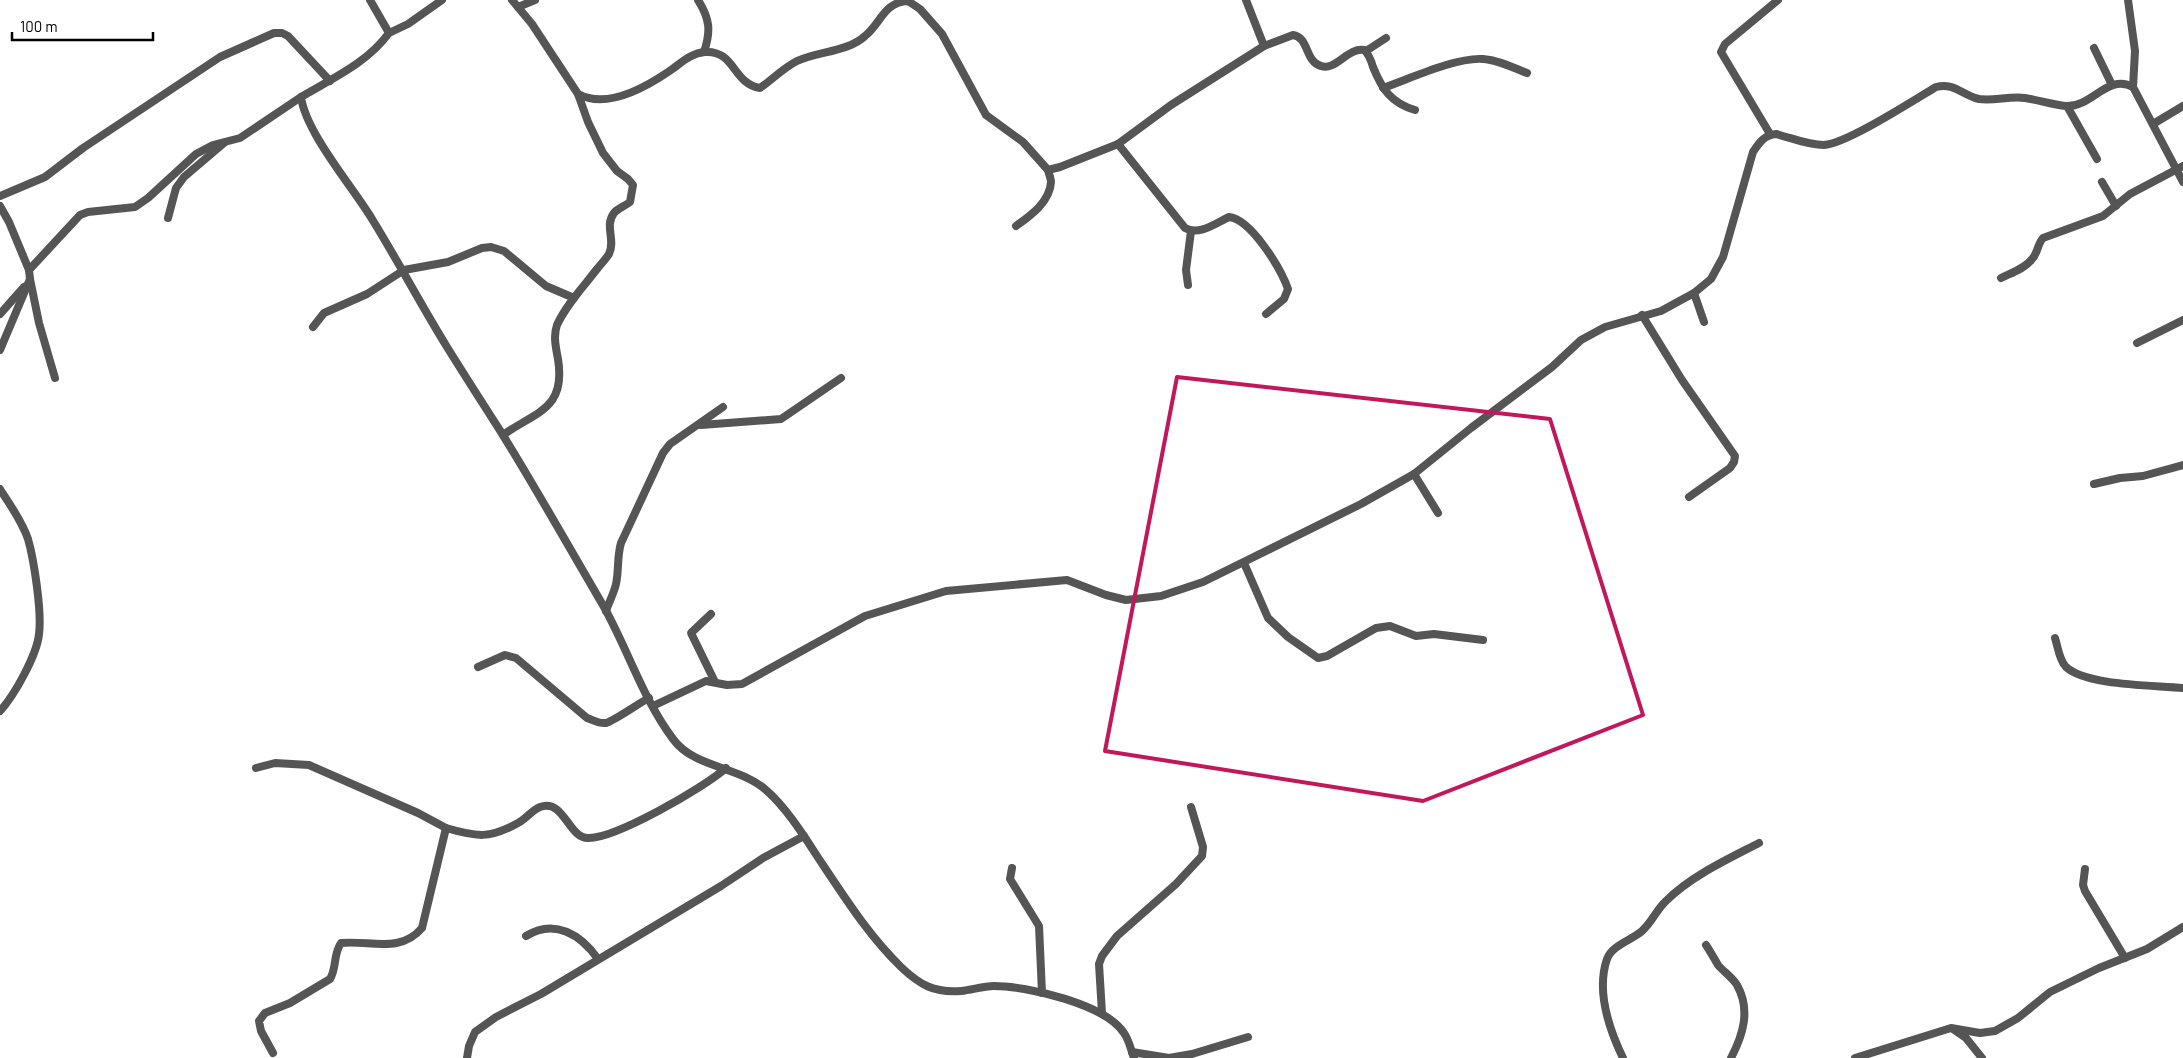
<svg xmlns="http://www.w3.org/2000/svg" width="2183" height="1058" viewBox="0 0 2183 1058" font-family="Barlow,sans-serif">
<rect width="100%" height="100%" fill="#fff"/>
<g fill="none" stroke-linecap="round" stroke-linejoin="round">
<g stroke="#555" stroke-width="8">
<path d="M370 0 389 33C367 63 333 78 301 97 306 133 352 186 372 219 398 261 421 305 447 347 465 376 483 404 501 432 537 490 570 549 604 607 628 650 643 699 673 739 694 768 739 766 766 790 788 809 807 841 823 865 847 901 870 937 901 967 920 985 934 993 961 991 972 990 983 986 994 986 1027 986 1105 1004 1124 1033 1129 1040 1131 1050 1134 1058"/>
<path d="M512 0 532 24 578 94C606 109 643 89 668 72 679 65 690 53 705 52 735 50 733 84 760 88 772 80 783 68 797 61 818 51 848 52 865 36 881 23 884 2 908 1L920 9 942 34 986 115 1023 142 1048 170 1060 167 1118 144 1171 105 1264 46 1293 35C1309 37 1305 62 1321 66 1336 71 1348 47 1364 50 1369 54 1371 60 1373 67 1382 89 1391 103 1415 110"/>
<path d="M698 0C710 19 711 31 704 52"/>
<polyline points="1246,0 1264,46"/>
<polyline points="2128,0 2135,51 2133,87"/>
<polyline points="518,7 535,0"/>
<polyline points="389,33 408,24 442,0"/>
<polyline points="2094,48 2112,85"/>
<polyline points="1366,51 1386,38"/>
<path d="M1383 88C1409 79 1456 57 1483 59 1498 60 1512 67 1527 73"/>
<polyline points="2067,106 2097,159"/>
<polyline points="2153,124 2183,106"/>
<polyline points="1770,134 1721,52 1725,44 1778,0"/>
<path d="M1118 144 1185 228C1199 236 1216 223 1229 217 1251 219 1281 269 1288 289L1284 299 1266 314"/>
<polyline points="2102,182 2116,206"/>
<polyline points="0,196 45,177 83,148 220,57 274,33 282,33 288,36 330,81"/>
<polyline points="0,206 9,222 29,270"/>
<polyline points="168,218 176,188 184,177 224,143"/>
<path d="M1016 226C1030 216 1050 202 1051 182 1051 179 1049 174 1048 170"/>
<path d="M2001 278C2011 273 2026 268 2032 259 2038 253 2037 245 2043 238L2103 216 2130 194 2183 166"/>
<polyline points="30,279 39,323 55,378"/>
<polyline points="1188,285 1186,270 1191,231"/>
<polyline points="1694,293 1704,322"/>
<polyline points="0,314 24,287"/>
<polyline points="1642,315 1682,380 1735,456 1734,462 1730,468 1689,497"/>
<polyline points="313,327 324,313 367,294 404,270 448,262 482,248 491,247 504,251 546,286 574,298"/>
<polyline points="2137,343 2183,320"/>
<polyline points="0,350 30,279 29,270 80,215 88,212 135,207 148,198 196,154 213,145 240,138 301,97"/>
<polyline points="701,425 781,419 841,378"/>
<path d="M503 435C537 411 566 409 558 359 556 348 553 336 557 325 566 305 584 286 597 269 601 264 606 259 609 254 616 240 604 226 614 213 617 209 625 206 630 202L633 185 628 179 617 171 603 153 588 122 578 94"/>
<polyline points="1414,474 1438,513"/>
<polyline points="2094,484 2120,478 2143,476 2183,465"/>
<path d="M0 489C10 505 22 521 28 539 34 560 42 612 39 634 37 655 14 696 0 711"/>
<polyline points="1244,563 1268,618 1288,637 1318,658 1327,656 1376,628 1390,626 1416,636 1434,634 1483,640"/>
<path d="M606 611C609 602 614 593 616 584 619 570 617 556 621 543L663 453 670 444 723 407"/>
<polyline points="711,614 691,633 715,682"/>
<path d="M2055 638C2058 647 2059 660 2066 667 2087 686 2154 685 2183 688"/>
<path d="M478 667 505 655 516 658 587 718C593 720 599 724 606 723 614 721 639 703 649 698"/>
<path d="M653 706 706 681 727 685 742 684 865 616 946 591 1067 580 1106 595 1126 600 1161 596 1203 582 1361 504 1414 474 1471 428 1552 367 1581 340 1605 327 1661 311 1694 293 1711 279 1723 257 1753 152C1759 143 1764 135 1776 134 1792 138 1807 145 1824 145 1846 144 1914 100 1936 87 1954 82 1962 95 1979 99 1994 101 2010 96 2025 98 2039 100 2052 105 2066 106 2091 108 2108 73 2133 87L2183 182"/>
<polyline points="256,768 275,763 309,765 418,813 446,828"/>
<polyline points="1012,868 1010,879 1039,926 1042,993"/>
<polyline points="2085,869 2083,885 2085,891 2125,958"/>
<path d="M526 936C555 918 581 935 598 959"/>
<path d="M1706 945C1710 951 1714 958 1718 965 1724 972 1732 977 1737 985 1751 1010 1743 1035 1731 1058"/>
<polyline points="1102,1013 1099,964 1102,956 1117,936 1176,884 1202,856 1203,847 1191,807"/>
<polyline points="1953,1029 1966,1038 1982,1058"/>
<polyline points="1132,1052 1169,1058 1192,1054 1248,1037"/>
<path d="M273 1053 261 1031 259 1021 265 1013 290 1003 330 979C337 968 333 954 341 943 370 940 400 954 422 928L446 828C477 837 489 839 518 823 526 819 532 810 540 807 564 798 568 838 588 838 615 839 705 787 726 768"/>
<polyline points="467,1058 469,1046 475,1032 496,1017 541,994 721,886 763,858 804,836"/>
<path d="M1623 1058C1609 1029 1596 991 1607 959 1612 945 1632 940 1642 931 1652 922 1657 909 1666 901 1691 876 1728 859 1759 843"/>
<polyline points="1855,1058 1951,1028 1980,1033 1995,1031 2018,1018 2050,992 2099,968 2147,949 2183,927"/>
</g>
</g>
<path fill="none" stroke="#c2185b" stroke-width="4" stroke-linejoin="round" d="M1177 377 1550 419 1643 715 1423 801 1105 751Z"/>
<path d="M12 32v8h141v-8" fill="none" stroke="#000000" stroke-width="2.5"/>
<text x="20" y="32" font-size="15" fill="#000000" stroke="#ffffff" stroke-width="4" paint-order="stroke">100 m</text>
</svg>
